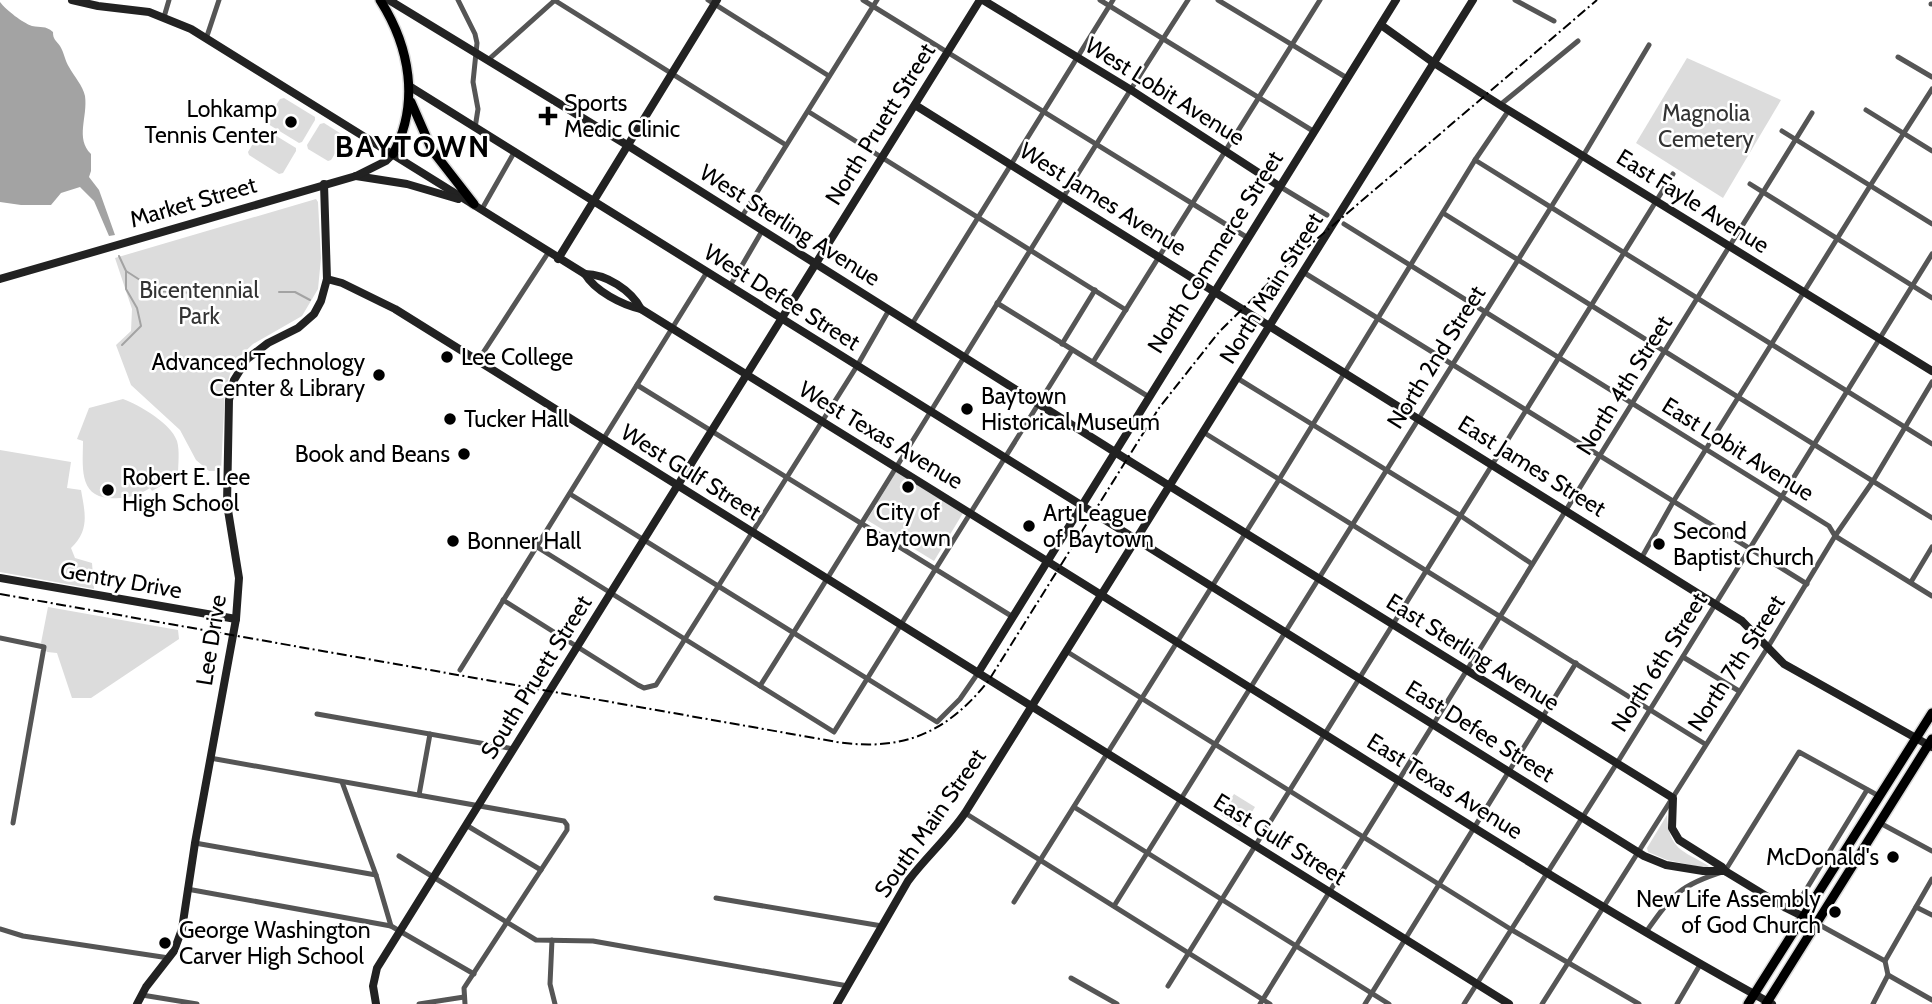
<svg xmlns="http://www.w3.org/2000/svg" width="1932" height="1004" viewBox="0 0 1932 1004" font-family="Cabin,sans-serif">
<rect width="100%" height="100%" fill="#fff"/>
<g fill="#dcdcdc">
<polygon points="1687,58 1781,100 1723,198 1636,143"/>
<polygon points="284,98 315,117 315,120 302,142 299,143 268,124 267,120 280,99"/>
<polygon points="324,123 343,135 344,139 331,160 328,161 308,149 307,145 320,124"/>
<polygon points="265,129 296,148 296,151 283,173 279,174 249,155 248,152 261,130"/>
<polygon points="316,199 318,202 321,258 318,289 302,316 253,344 234,362 225,390 221,471 209,471 196,460 180,430 131,385 116,345 131,331 132,309 115,258"/>
<path d="M123 399C139 405 171 423 177 441 180 451 178 465 178 476L152 491 150 488C135 497 125 499 109 498 78 496 83 465 83 441L77 439 89 408Z"/>
<path d="M0 450 71 462 67 488 81 490C85 513 90 530 71 548L75 558 92 563 94 589 0 572Z"/>
<polygon points="896,472 963,513 934,561 867,520"/>
<polygon points="48,607 178,630 179,639 91,698 72,698 57,653 47,652 41,643"/>
<polygon points="1234,794 1255,807 1242,828 1221,815"/>
<path d="M1667 815C1669 850 1682 850 1709 866L1705 868 1667 860 1648 852 1647 848Z"/>
</g>
<path fill="#a3a3a3" d="M0 2C6 10 23 23 32 26 41 28 45 25 53 32 53 40 56 40 60 46 64 52 65 61 69 67 74 76 83 86 85 96 88 117 75 138 91 154V171L89 177 99 190 115 235 109 236 94 201 80 187 61 193 51 205H21L0 202Z"/>
<g fill="none" stroke-linecap="round" stroke-linejoin="round">
<g stroke="#a3a3a3" stroke-width="2">
<polyline points="119,256 126,271 157,291 194,293 224,288"/>
<polyline points="279,292 295,292 310,300"/>
<polyline points="122,345 141,326 137,308 126,289 126,271"/>
</g>
<defs>
<g id="primary">
<path d="M380 0C410 47 420 103 393 154"/>
<polyline points="411,102 432,150 474,204"/>
<polyline points="1748,1004 1932,713"/>
<polyline points="1766,1004 1932,739"/>
</g>
</defs>
<use href="#primary" stroke="#dbdbdb" stroke-width="12"/>
<g stroke="#555" stroke-width="5">
<polyline points="458,0 475,34 477,43 473,82 478,109 475,128"/>
<polyline points="554,0 786,145"/>
<polyline points="708,0 829,76"/>
<polyline points="863,0 1248,238"/>
<polyline points="1100,0 1313,131"/>
<polyline points="1218,0 1347,78"/>
<polyline points="1515,0 1554,21"/>
<polyline points="1931,4 1932,4"/>
<polyline points="164,17 169,0"/>
<polyline points="206,39 219,0"/>
<polyline points="1898,57 1932,77"/>
<polyline points="488,60 554,1"/>
<polyline points="1500,105 1578,41"/>
<polyline points="1866,110 1932,151"/>
<polyline points="809,112 1126,310"/>
<polyline points="1782,131 1932,224"/>
<polyline points="1475,160 1932,444"/>
<polyline points="1750,184 1932,298"/>
<polyline points="1279,186 1327,215"/>
<polyline points="482,209 515,151"/>
<polyline points="1443,213 1932,518"/>
<polyline points="741,218 877,0"/>
<polyline points="1344,224 1781,496 1829,526 1835,536 1932,596"/>
<polyline points="1303,272 1807,584"/>
<polyline points="730,286 762,231"/>
<polyline points="997,303 1149,397"/>
<polyline points="912,324 1113,0"/>
<polyline points="1062,344 1095,290"/>
<polyline points="477,362 548,253"/>
<polyline points="1093,362 1320,0"/>
<polyline points="1237,378 1461,516 1532,564"/>
<polyline points="637,385 1013,617"/>
<polyline points="1203,432 1705,744"/>
<polyline points="570,494 937,722 960,699 978,673"/>
<polyline points="537,547 834,732 1072,350"/>
<polyline points="1642,557 1673,502 1870,186 1932,89"/>
<polyline points="1911,582 1932,547"/>
<polyline points="503,600 638,685 644,688 656,685 857,366 889,310"/>
<polyline points="0,638 44,647 13,823"/>
<polyline points="1066,651 1512,930 1639,1004"/>
<polyline points="1683,657 1739,691"/>
<polyline points="460,670 707,272"/>
<path d="M760 686C904 458 1042 226 1188 0"/>
<polyline points="317,714 514,749"/>
<polyline points="210,758 564,821 567,825 567,830 464,988 465,1004"/>
<polyline points="342,782 376,875 391,926"/>
<polyline points="419,795 430,734"/>
<polyline points="1074,807 1389,1004"/>
<polyline points="965,813 1270,1004"/>
<polyline points="1880,823 1932,851"/>
<polyline points="466,825 541,870"/>
<polyline points="195,843 376,875"/>
<polyline points="399,856 536,940 593,941 848,986"/>
<polyline points="187,889 391,926 474,974"/>
<polyline points="716,898 882,926"/>
<polyline points="1014,902 1280,478 1475,160 1509,110"/>
<polyline points="1114,906 1583,156 1649,45"/>
<polyline points="1916,907 1932,915"/>
<polyline points="1793,911 1867,790"/>
<polyline points="1816,923 1885,961"/>
<polyline points="0,929 23,936 169,958"/>
<path d="M1646 932C1673 894 1680 885 1725 871L1799 752 1879 796"/>
<polyline points="552,940 550,984 555,1004"/>
<polyline points="1888,975 1932,1000"/>
<polyline points="1071,978 1117,1004"/>
<polyline points="1168,986 1673,174"/>
<polyline points="142,995 197,1004"/>
<polyline points="419,1004 464,997"/>
<polyline points="1260,1004 1812,113"/>
<polyline points="1365,1004 1576,663"/>
<polyline points="1464,1004 1617,763 1932,254"/>
<polyline points="1542,1004 1768,647 1835,536 1873,481 1932,382"/>
<polyline points="1677,1004 1701,963"/>
<polyline points="1873,1004 1888,975 1885,961 1932,879"/>
</g>
<g stroke="#222" stroke-width="8">
<path d="M72 0 98 6 149 12 191 29 585 274C595 291 622 305 641 309 854 441 1068 574 1281 707 1443 808 1604 912 1772 1004"/>
<polyline points="389,0 627,145 1126,459 1673,798 1672,828 1679,840 1722,867 1725,871"/>
<polyline points="983,0 1131,90 1279,186"/>
<polyline points="1381,25 1434,63 1500,105 1932,371"/>
<polyline points="409,86 1644,856 1666,865 1703,871 1725,871 1786,908 1816,923"/>
<polyline points="915,105 1742,621 1784,664 1932,747"/>
<polyline points="356,176 407,184 458,199"/>
<polyline points="558,259 717,0"/>
<path d="M585 274C606 274 631 290 641 309"/>
<polyline points="0,279 356,176 386,161 393,154"/>
<polyline points="327,279 342,283 395,309 1509,1004"/>
<polyline points="0,578 236,619"/>
<polyline points="978,673 1396,0"/>
<polyline points="137,1004 146,987 174,951 182,929 195,843 236,619 239,578 227,504 229,400 234,380 247,359 268,343 298,328 314,314 321,301 327,279 324,184"/>
<polyline points="376,1004 373,986 377,968 980,0"/>
<path d="M837 1004 908 881C926 857 948 838 965 813L1473 0"/>
</g>
<use href="#primary" stroke="#000" stroke-width="9"/>
<path stroke="#000" stroke-width="2" stroke-dasharray="10 3.5 2 3.5" stroke-linecap="butt" d="M0 594 837 742C904 752 948 732 989 680L1159 408 1219 332 1290 262 1597 0"/>
</g>
<g fill="#000" stroke="#fff" stroke-width="2.5">
<path d="M544.5 105.5h7v7h7v7h-7v7h-7v-7h-7v-7h7z"/>
<circle cx="291" cy="122" r="7"/>
<circle cx="447" cy="357" r="7"/>
<circle cx="379" cy="375" r="7"/>
<circle cx="967" cy="409" r="7"/>
<circle cx="450" cy="419" r="7"/>
<circle cx="464" cy="454" r="7"/>
<circle cx="908" cy="487" r="7"/>
<circle cx="108" cy="490" r="7"/>
<circle cx="1029" cy="526" r="7"/>
<circle cx="453" cy="541" r="7"/>
<circle cx="1659" cy="544" r="7"/>
<circle cx="1893" cy="857" r="7"/>
<circle cx="1835" cy="912" r="7"/>
<circle cx="165" cy="943" r="7"/>
</g>
<g text-anchor="middle" stroke-width="5" stroke-linejoin="round" paint-order="stroke">
<g font-size="23" fill="#000" stroke="#fff">
<text transform="translate(1165 91) rotate(32)" y="8">West Lobit Avenue</text>
<text transform="translate(880 124) rotate(-58)" y="8">North Pruett Street</text>
<text transform="translate(1103 199) rotate(32)" y="8">West James Avenue</text>
<text transform="translate(1693 201) rotate(32)" y="8">East Fayle Avenue</text>
<text transform="translate(193 202) rotate(-16)" y="8">Market Street</text>
<text transform="translate(790 225) rotate(32)" y="8">West Sterling Avenue</text>
<text transform="translate(1215 252) rotate(-58)" y="8">North Commerce Street</text>
<text transform="translate(1271 288) rotate(-58)" y="8">North Main Street</text>
<text transform="translate(782 297) rotate(32)" y="8">West Defee Street</text>
<text transform="translate(1436 357) rotate(-58)" y="8">North 2nd Street</text>
<text transform="translate(1624 385) rotate(-58)" y="8">North 4th Street</text>
<text transform="translate(881 435) rotate(31)" y="8">West Texas Avenue</text>
<text transform="translate(1738 449) rotate(32)" y="8">East Lobit Avenue</text>
<text transform="translate(1532 466) rotate(32)" y="8">East James Street</text>
<text transform="translate(691 472) rotate(32)" y="8">West Gulf Street</text>
<text transform="translate(121 580) rotate(10)" y="8">Gentry Drive</text>
<text transform="translate(211 640) rotate(-81)" y="8">Lee Drive</text>
<text transform="translate(1473 652) rotate(32)" y="8">East Sterling Avenue</text>
<text transform="translate(1659 662) rotate(-58)" y="8">North 6th Street</text>
<text transform="translate(1736 663) rotate(-57)" y="8">North 7th Street</text>
<text transform="translate(536 677) rotate(-58)" y="8">South Pruett Street</text>
<text transform="translate(1480 731) rotate(32)" y="8">East Defee Street</text>
<text transform="translate(1445 786) rotate(32)" y="8">East Texas Avenue</text>
<text transform="translate(930 823) rotate(-55)" y="8">South Main Street</text>
<text transform="translate(1280 839) rotate(32)" y="8">East Gulf Street</text>
</g>
<g font-size="23" fill="#000" stroke="#fff" text-anchor="start">
<text x="564" y="111">Sports<tspan x="564" dy="26">Medic Clinic</tspan></text>
<text x="277" y="117" text-anchor="end">Lohkamp<tspan x="277" dy="26">Tennis Center</tspan></text>
<text x="461" y="365">Lee College</text>
<text x="365" y="370" text-anchor="end">Advanced Technology<tspan x="365" dy="26">Center &amp; Library</tspan></text>
<text x="981" y="404">Baytown<tspan x="981" dy="26">Historical Museum</tspan></text>
<text x="464" y="427">Tucker Hall</text>
<text x="450" y="462" text-anchor="end">Book and Beans</text>
<text x="122" y="485">Robert E. Lee<tspan x="122" dy="26">High School</tspan></text>
<text x="908" y="520" text-anchor="middle">City of<tspan x="908" dy="26">Baytown</tspan></text>
<text x="1043" y="521">Art League<tspan x="1043" dy="26">of Baytown</tspan></text>
<text x="1673" y="539">Second<tspan x="1673" dy="26">Baptist Church</tspan></text>
<text x="467" y="549">Bonner Hall</text>
<text x="1879" y="865" text-anchor="end">McDonald's</text>
<text x="1821" y="907" text-anchor="end">New Life Assembly<tspan x="1821" dy="26">of God Church</tspan></text>
<text x="179" y="938">George Washington<tspan x="179" dy="26">Carver High School</tspan></text>
</g>
<g font-size="23" fill="#333" stroke="#fff">
<text x="1706" y="121">Magnolia<tspan x="1706" dy="26">Cemetery</tspan></text>
<text x="199" y="298">Bicentennial<tspan x="199" dy="26">Park</tspan></text>
</g>
<g font-size="30" font-weight="bold" letter-spacing="2" fill="#000" stroke="#fff">
<text x="413" y="157">BAYTOWN</text>
</g>
</g>
</svg>
